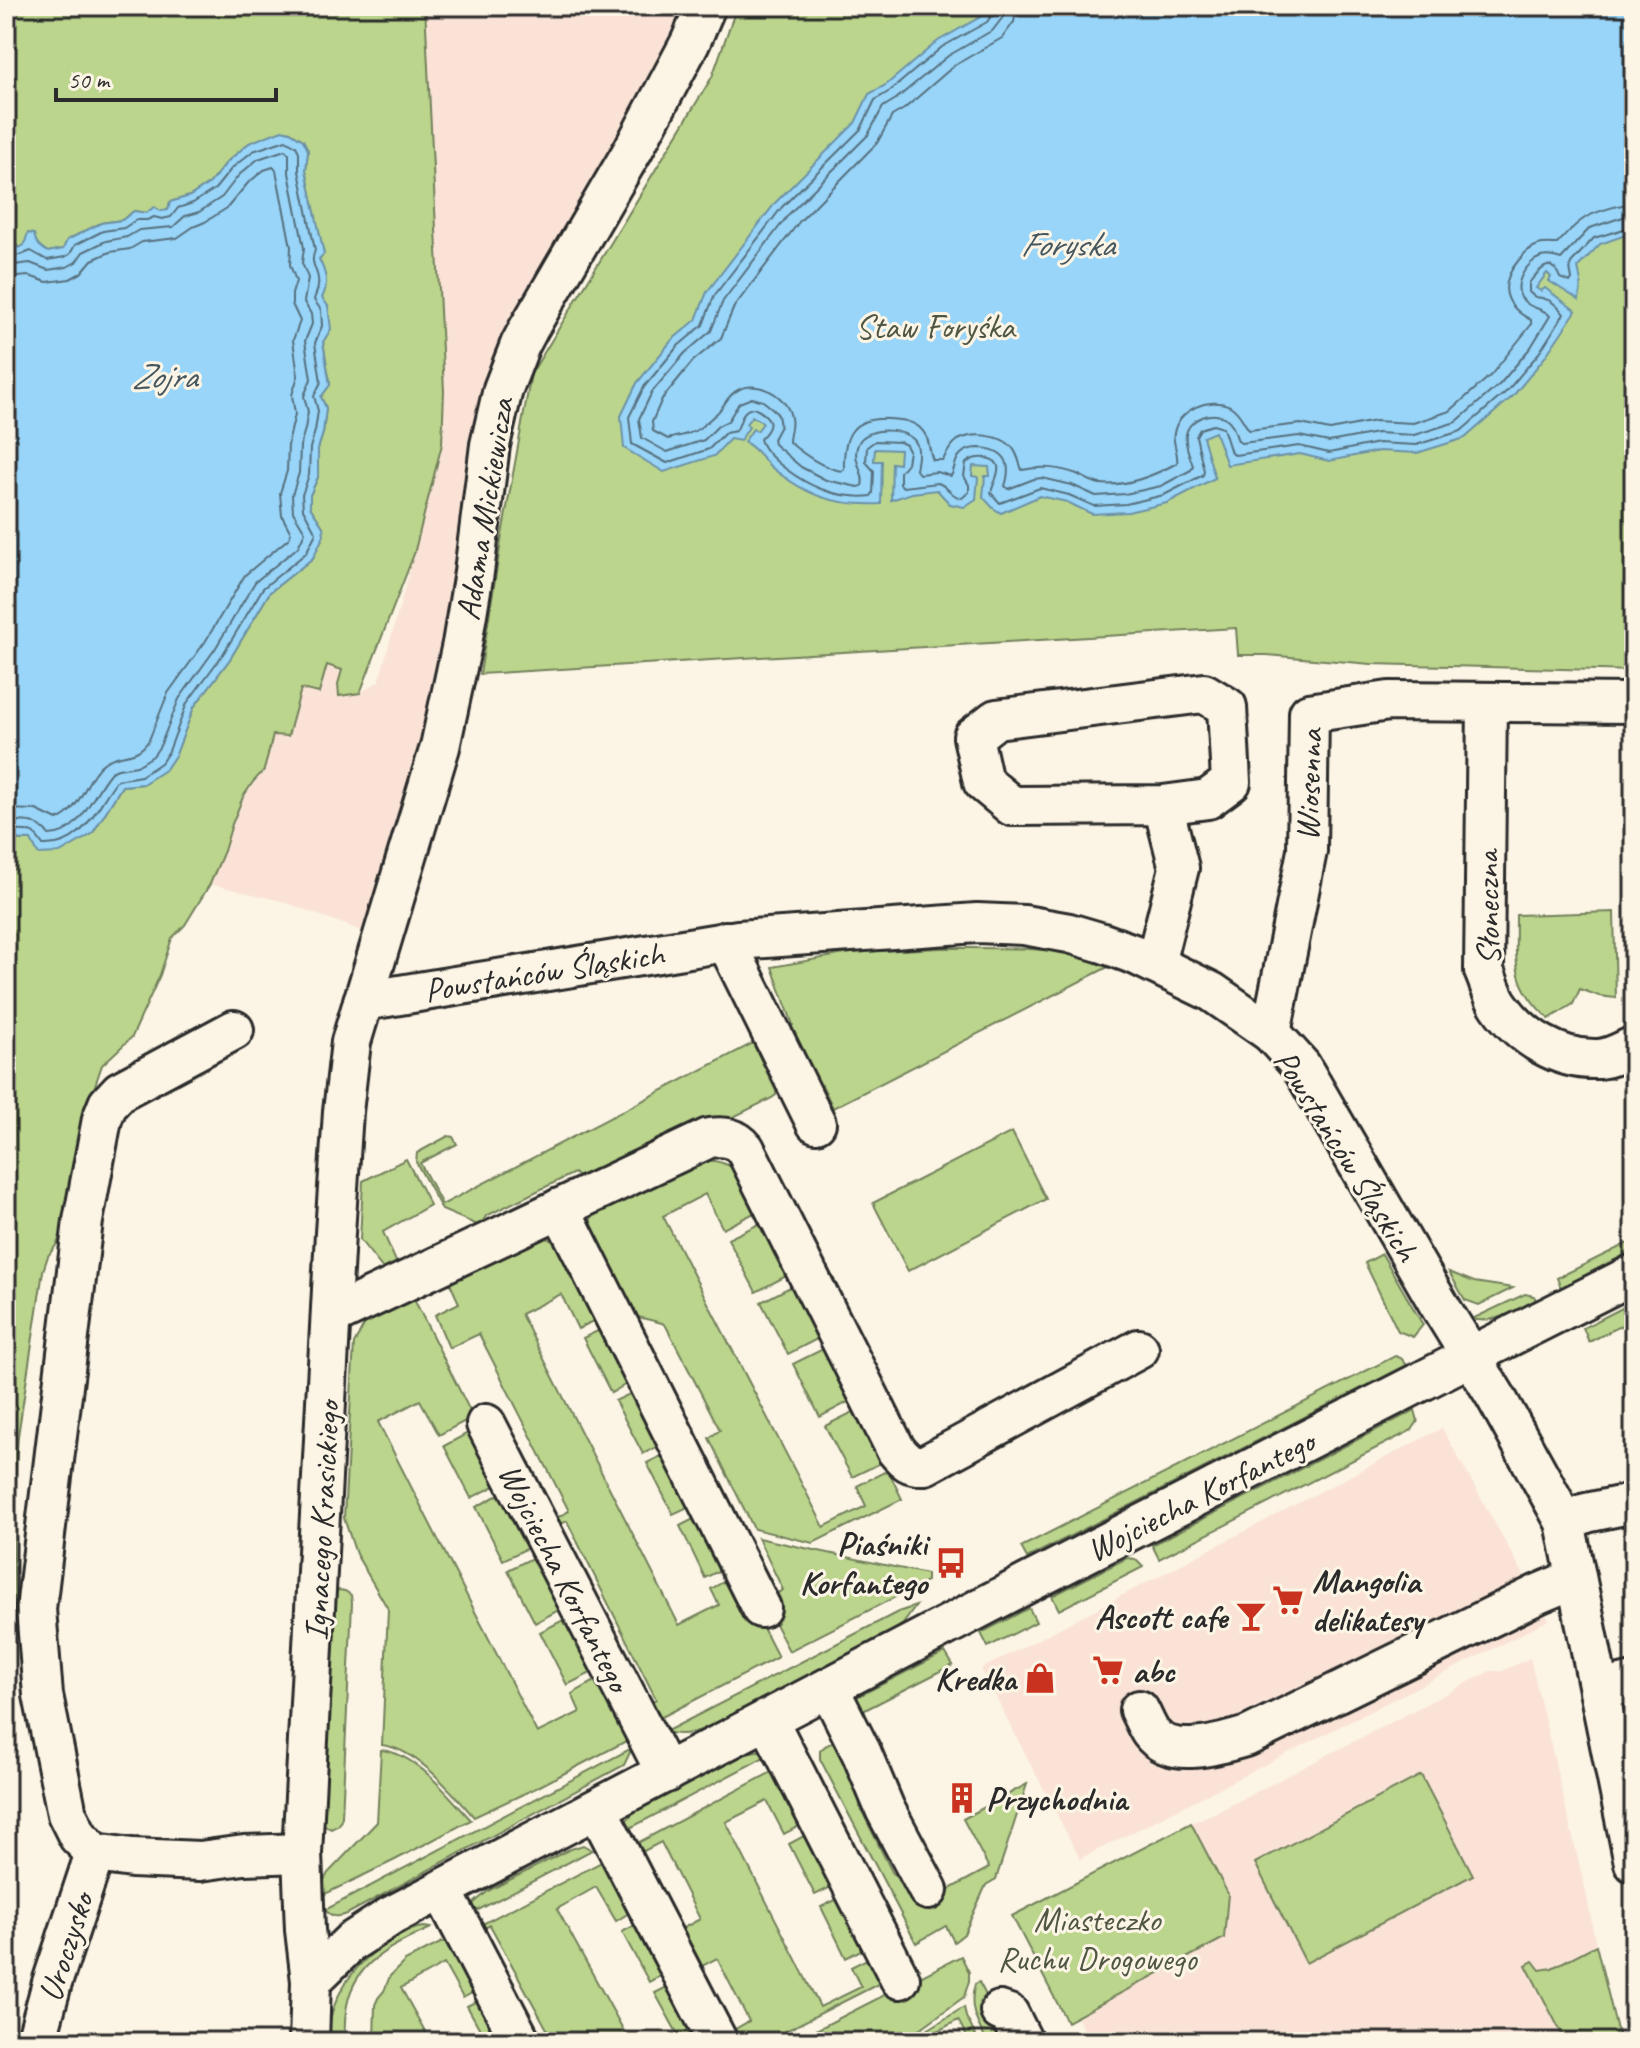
<svg xmlns="http://www.w3.org/2000/svg" width="1640" height="2048" viewBox="0 0 1640 2048" font-family="Caveat,sans-serif">
<rect width="100%" height="100%" fill="#fcf5e5"/>
<filter id="ink" filterUnits="userSpaceOnUse"><feTurbulence type="fractalNoise" baseFrequency=".0125" numOctaves="2"/><feDisplacementMap in="SourceGraphic" scale="16" xChannelSelector="R" yChannelSelector="G"/><feConvolveMatrix kernelMatrix="1 2 1 2 8 2 1 2 1" color-interpolation-filters="sRGB"/></filter>
<g filter="url(#ink)">
<g fill="#fae3d6">
<polygon points="425,6 698,6 507,346 439,681 365,932 281,901 210,884 224,851 232,824 244,797 264,770 273,735 288,736 301,689 327,665 342,670 338,684 360,693 379,681 414,554 442,444 444,391"/>
<polygon points="1442,1428 1549,1620 1080,1859 981,1669"/>
<polygon points="1530,1658 1586,1892 1596,1945 1619,2042 1090,2042 1077,2017 1067,2022 1012,1916 1191,1823 1221,1810 1490,1671 1502,1671"/>
</g>
<g fill="#bbd58c" stroke="#73805c" stroke-width="2">
<polygon points="6,6 425,6 444,391 442,444 414,554 360,693 339,696 338,684 342,670 327,665 319,693 301,689 288,736 273,735 264,770 253,782 243,797 232,824 224,851 210,884 185,925 172,938 160,975 132,1037 102,1065 92,1094 82,1131 65,1223 57,1244 48,1256 43,1271 18,1436 13,1501 15,1619 6,1618 6,839 31,840 92,834 122,786 143,784 176,754 194,707 230,659 270,592 313,558 323,527 310,507 310,495 318,477 318,449 323,433 326,408 321,397 330,384 323,342 319,259 323,254 306,170 308,150 303,140 290,132 281,131 249,143 227,162 210,183 190,196 170,202 168,210 146,213 134,211 122,220 101,223 67,240 64,249 48,252 39,247 35,241 19,248 16,245 6,249"/>
<polygon points="737,6 1634,6 1634,671 1371,664 1267,655 1238,655 1236,628 480,674 502,535 531,374 712,77"/>
<path d="M1614 912 1616 998 1599 996 1580 989 1573 1004 1549 1019C1511 985 1516 962 1516 915Z"/>
<path d="M941 948C976 948 1087 945 1110 966L833 1108 822 1085 808 1091 779 1030 793 1025 772 967 856 952Z"/>
<polygon points="753,1043 776,1091 776,1095 772,1098 656,1155 585,1184 574,1173 486,1216 480,1226 442,1210 416,1162 417,1153 448,1136 453,1137 457,1144 420,1163 442,1205"/>
<polygon points="1012,1132 1046,1199 908,1271 873,1203"/>
<polygon points="406,1159 430,1205 383,1232 401,1273 391,1279 360,1240 363,1181"/>
<path d="M700 1160C741 1160 742 1179 758 1211L723 1229 705 1194 663 1216 824 1527 866 1506 857 1486 888 1470 902 1499 813 1543 754 1529 709 1438 720 1430 666 1326 662 1323 626 1314 587 1234 593 1212Z"/>
<polygon points="763,1222 790,1274 756,1292 728,1239"/>
<polygon points="528,1234 549,1239 567,1252 602,1316 578,1329 561,1294 521,1314 679,1625 719,1605 711,1589 736,1575 778,1657 658,1719 641,1707 656,1699 567,1521 550,1529 547,1523 569,1511 479,1334 449,1348 435,1315 459,1303 447,1277"/>
<polygon points="1634,1240 1634,1252 1561,1288 1557,1278"/>
<polygon points="1382,1254 1423,1325 1413,1337 1398,1331 1365,1263"/>
<polygon points="1449,1272 1474,1282 1513,1288 1479,1305 1465,1300"/>
<polygon points="794,1285 821,1337 788,1354 761,1302"/>
<path d="M410 1291 473 1417 439 1435 420 1400 378 1422 537 1733 580 1712 572 1694 604 1676 632 1738 536 1788 474 1817C452 1792 417 1749 382 1745L388 1609 356 1554 344 1518 354 1344 365 1323 402 1304Z"/>
<path d="M1525 1294 1534 1296 1536 1300C1517 1309 1494 1325 1472 1319Z"/>
<polygon points="1634,1302 1634,1319 1589,1342 1583,1328"/>
<polygon points="604,1328 633,1380 611,1393 583,1338"/>
<polygon points="825,1348 852,1400 820,1417 793,1364"/>
<polygon points="1395,1356 1401,1358 1407,1365 1027,1558 1021,1547"/>
<polygon points="638,1390 666,1442 643,1454 615,1401"/>
<polygon points="857,1410 885,1461 852,1477 825,1426"/>
<polygon points="1415,1410 1418,1421 1412,1430 1159,1559 1152,1545"/>
<polygon points="477,1428 505,1481 471,1498 444,1446"/>
<polygon points="671,1451 697,1503 673,1514 647,1463"/>
<polygon points="509,1489 536,1544 503,1560 476,1507"/>
<polygon points="703,1514 730,1565 705,1578 680,1526"/>
<polygon points="758,1538 927,1574 927,1581 789,1651 763,1601 783,1590"/>
<polygon points="540,1554 568,1605 535,1623 508,1570"/>
<polygon points="1127,1558 1135,1559 1143,1567 1059,1610 1052,1596"/>
<polygon points="339,1590 345,1591 351,1595 352,1603 342,1817 339,1825 331,1829 323,1825 320,1818 334,1592"/>
<path d="M916 1606 903 1624 891 1632 718 1723C699 1732 685 1737 665 1732L898 1612Z"/>
<polygon points="1029,1608 1036,1622 988,1647 981,1633"/>
<polygon points="573,1615 601,1668 567,1685 540,1632"/>
<polygon points="945,1652 953,1665 853,1716 847,1702"/>
<polygon points="853,1732 859,1776 860,1807 892,1872 907,1889 935,1897 989,1868 963,1819 1027,1784 996,1879 986,1885 964,1934 954,1942 946,1926 916,1943 820,1759 820,1751 825,1746"/>
<path d="M632 1748 624 1765 347 1914C338 1918 332 1917 325 1910Z"/>
<path d="M381 1750C416 1753 448 1795 471 1820L395 1860 321 1896 320 1888 328 1873 377 1822Z"/>
<path d="M763 1750 770 1754 621 1833C623 1822 630 1816 638 1809L745 1753Z"/>
<polygon points="783,1766 811,1820 784,1834 767,1801 726,1822 820,2007 861,1987 851,1967 879,1953 892,1977 764,2042 726,2042 723,2036 749,2021 717,1958 691,1972 672,1934 700,1919 661,1842 632,1857 628,1848"/>
<polygon points="1421,1775 1473,1875 1306,1963 1255,1863"/>
<polygon points="1191,1823 1228,1894 1224,1938 1067,2022 1012,1916"/>
<polygon points="815,1830 841,1882 815,1895 789,1844"/>
<polygon points="583,1845 592,1850 465,1917 467,1909 488,1891 568,1850"/>
<polygon points="611,1857 637,1908 616,1921 596,1887 557,1909 630,2042 554,2042 490,1925 470,1936 469,1931"/>
<polygon points="848,1894 874,1943 846,1958 821,1907"/>
<polygon points="643,1921 669,1971 649,1982 622,1932"/>
<path d="M424 1927 431 1928C373 1954 341 1972 345 2042H328C328 1998 354 1963 390 1941 402 1935 411 1928 424 1927Z"/>
<polygon points="458,1934 479,1989 463,1998 444,1964 401,1988 431,2042 374,2042 375,2005 378,1998 384,1991 390,1976 405,1961"/>
<polygon points="1596,1945 1620,2042 1566,2042 1526,1965 1533,1961 1540,1970 1552,1968"/>
<polygon points="961,1956 969,1972 969,1981 964,1997 902,2042 819,2042 814,2031"/>
<path d="M979 1982 1007 2035 997 2042H987C976 2021 968 2007 975 1984Z"/>
<polygon points="675,1983 702,2033 686,2042 682,2042 655,1993"/>
<polygon points="483,1998 507,2042 487,2042 467,2006"/>
<polygon points="964,2007 966,2017 979,2042 970,2042 958,2020 918,2042 914,2042 927,2030"/>
</g>
<g fill="#98d5f9" stroke="#6c91a7" stroke-width="2">
<path d="M989 6H1634V232L1600 244 1578 267 1581 283 1579 300 1549 281 1551 277 1547 273 1536 288 1541 291 1545 288 1576 311 1545 357 1513 396 1465 438 1417 453 1379 451 1329 461 1300 454 1227 465 1215 432 1203 437 1215 478 1167 503 1128 512 1092 514 1067 502 1040 496 1001 513 993 508 983 497 985 476H990L989 467 973 466 972 476 978 477 976 499 964 507 950 504 937 490 912 493 891 500 892 463 899 464 900 450 875 449 874 461H882L881 504C834 506 807 496 771 467 761 458 756 447 744 442L753 429 757 431 763 423 752 416 746 424 749 427 740 441 730 439 714 456 664 472 624 448 621 416 637 383 672 340 696 320 707 292 776 202 855 123 869 94 886 85 938 41 982 16Z"/>
<path d="M282 130 290 132 303 140 308 150 306 170 324 254 319 259C326 273 329 284 322 298L328 306 331 329 323 342 330 385 321 397 326 408 323 433 318 449V477L310 495V507L323 527 324 535 313 558 270 592 230 659 194 707 176 754 166 769 143 784 122 786 92 834 60 853 38 854 31 840 6 839V249L16 245 19 248 24 245 28 233 34 234C36 244 40 247 48 252L63 249 67 240 101 223 122 220 134 211 146 213 154 207 161 211 168 210 170 202 190 196 210 183 227 162 249 143Z"/>
</g>
<g fill="none" stroke-linecap="round" stroke-linejoin="round">
<g stroke="#576f7d" stroke-width="2">
<path d="M995 6 994 12 987 22 942 47 890 91 875 100 861 129 782 207 714 296 703 325 678 346 644 387 629 417 632 444 667 463 709 449 725 433 736 431C742 422 740 409 754 408 772 417 775 425 760 439 765 458 802 482 821 489 836 495 856 498 871 496L873 493 874 471 866 462 867 447 875 441 900 442 906 445 909 451 907 463 900 472V484L903 487 938 483C948 486 951 497 962 498L969 492V485L964 476 966 463C973 458 978 457 986 458 1009 462 993 481 991 493L1000 503 1040 488 1069 495 1094 506 1126 504 1164 495 1203 475 1204 471 1196 436 1200 429 1213 425 1223 428 1231 453 1235 455 1299 446 1329 453 1378 443 1416 445 1461 431 1507 391 1539 353 1564 314C1560 309 1552 300 1545 299 1537 296 1537 300 1529 292V283C1539 270 1551 255 1560 278L1570 282 1572 279 1570 268 1571 263 1594 238 1634 226"/>
<path d="M1005 6 1003 17 993 30 948 56 896 99 883 107 868 135 789 214 723 301 711 331 685 353 652 392 639 419 642 438 667 452 704 440 718 426 728 421 739 403 752 398 763 401 773 409 778 415 780 426 773 439 774 444 801 467 826 480 858 487 862 486C866 471 851 462 858 444 865 425 911 427 917 445 920 453 917 462 916 470L919 474 937 472 951 476C955 470 954 460 961 454 966 449 972 448 979 448 1004 449 1013 461 1005 486L1008 489 1034 479 1042 478 1072 485 1096 496 1125 494 1161 486 1191 470 1193 466C1190 456 1184 444 1186 435 1188 418 1214 409 1227 419 1234 424 1235 434 1238 441L1241 443 1299 436 1329 442 1377 433 1414 435 1456 422 1500 384 1531 347 1550 316C1543 307 1531 310 1523 300 1511 286 1526 262 1541 257 1548 255 1555 257 1561 259L1590 228 1626 216H1634"/>
<path d="M1017 6 1014 22 1002 38 955 65 904 109 892 116 877 143 799 222 734 307 721 338 693 361 662 399 652 422 653 431 668 439C677 436 690 435 698 429 704 425 711 418 717 413 725 406 727 395 738 390 758 379 788 396 791 418 793 426 789 434 789 442 805 455 821 467 841 471L844 469C843 435 852 417 889 419 900 420 910 420 919 427 931 437 928 450 933 460H943C947 452 951 445 958 440 973 432 1000 434 1012 447 1018 454 1019 462 1022 470 1042 466 1057 467 1077 474 1084 477 1092 483 1100 484 1126 487 1155 475 1177 463 1179 454 1172 443 1174 433 1178 410 1209 396 1230 406 1240 412 1243 422 1249 430L1301 424 1330 430 1375 421 1413 423 1450 411 1491 375 1531 325V320C1504 306 1498 285 1518 261 1524 254 1529 248 1538 245 1544 243 1551 244 1557 244 1565 236 1573 226 1582 220 1592 212 1622 204 1634 203"/>
<path d="M6 256 21 255 31 251 47 260 65 257 70 254 75 245 103 231 124 228 136 220H147L154 217 162 219 171 217 178 208 193 203 215 189 232 168 253 151 286 140 296 146 299 152V171L315 250C308 266 321 271 318 286 318 291 315 295 314 300L321 310 322 326 315 343 321 382 314 396 318 411 315 431 310 448 309 475 302 495 303 509 316 533 306 553 263 588 223 654 187 703 169 751 161 763 141 776 117 780C96 807 84 847 43 845 32 827 26 831 6 831"/>
<path d="M6 266 30 263 48 270 67 267 76 262 83 252 106 241 127 237 139 230 173 227 185 216 199 212 222 197 239 175 258 159 285 150 289 154V173L304 248 302 263 308 278 304 302 311 314 312 324 305 341 311 379 304 396 308 412 305 429 300 446 299 473 292 495 293 512 305 532 298 547 255 582 215 649 179 699 160 746 153 756 137 766 118 769 111 772C93 792 81 835 49 835 38 819 23 821 6 821"/>
<path d="M6 278 29 276 47 282 70 279 81 273 92 260 110 252 130 249 142 242 177 238 193 227 205 222 227 208 248 183 264 170 273 167 276 170 291 247 290 265 296 281 292 294V304L300 321 293 340 298 376 292 395 295 414 288 444 287 471 280 493 282 516 291 533 289 538 245 575 205 642 168 693 149 740C136 760 122 751 105 762 88 774 84 800 68 813 65 816 61 818 57 820L36 810 6 809"/>
</g>
<defs>
<g id="minor">
<path d="M1487 702 1484 971C1489 982 1492 995 1499 1005 1521 1037 1559 1061 1599 1059 1612 1058 1623 1051 1634 1046"/>
<polyline points="726,941 816,1123"/>
<polyline points="1155,964 1179,868 1163,805 1208,799 1231,782 1227,707 1204,693 996,719 973,737 983,782 1012,806 1163,805"/>
<polyline points="363,1001 738,940 977,923 1024,925 1069,933 1103,943 1136,955 1212,992 1271,1033 1301,1066 1438,1303 1496,1397 1565,1522 1634,1863"/>
<polyline points="234,1030 120,1091 108,1104 102,1119 83,1221 36,1609 43,1695 67,1814 78,1836 95,1853 132,1858 200,1861 244,1855 302,1853"/>
<polyline points="1271,1033 1307,851 1309,713 1389,701 1634,703"/>
<polyline points="560,1208 761,1608"/>
<path d="M332 1316 709 1138C725 1136 735 1137 745 1149L896 1450C905 1461 910 1466 925 1465L1139 1349"/>
<polyline points="486,1424 666,1773"/>
<polyline points="1565,1522 1586,1513 1634,1503"/>
<polyline points="829,1688 862,1754 885,1809 928,1890"/>
<polyline points="1600,1690 1634,1682"/>
<path d="M1139 1710C1143 1717 1146 1726 1151 1733 1171 1760 1221 1744 1248 1736L1538 1594 1576 1578"/>
<polyline points="768,1720 900,1979"/>
<polyline points="597,1809 718,2042"/>
<polyline points="442,1890 521,2042"/>
<polyline points="311,1981 351,1942 391,1916 1028,1583 1471,1356 1634,1274"/>
<polyline points="1000,2011 1009,2014 1023,2042"/>
<polyline points="36,2042 52,1983 95,1853"/>
<polyline points="309,2042 311,1981 305,1930 302,1853 335,1233 343,1112 351,1042 440,747 462,644 474,572 490,445 503,389 520,345 529,328 633,150 690,43 706,6"/>
</g>
</defs>
<use href="#minor" stroke="#2b2b2b" stroke-width="44"/>
<use href="#minor" stroke="#fcf5e5" stroke-width="38"/>
</g>
</g>
<defs>
<symbol id="bus-bare" viewBox="-9 -9 18 18"><path d="M-5-6H5V4H4V6H2V4H-2V6H-4V4H-5ZM-3.5-4V0h7V-4ZM-3.5 1.2v1.5H-2V1.2ZM2 1.2v1.5H3.5V1.2Z" fill="#c8321e" stroke="#fcf5e5" stroke-width="2.5" paint-order="stroke"/></symbol>
<symbol id="supermarket-bare" viewBox="-9 -9 18 18"><path d="M-6-5.5h2.5l.6 2H6L4.5 2H-2.5L-4.4-4H-6ZM-1.5 3.2a1.3 1.3 0 1 0 .1 0ZM3 3.2a1.3 1.3 0 1 0 .1 0Z" fill="#c8321e" stroke="#fcf5e5" stroke-width="2.5" paint-order="stroke"/></symbol>
<symbol id="bar-bare" viewBox="-9 -9 18 18"><path d="M-6-5H6L.8 .8V4.5H3.5V6h-7V4.5H-.8V.8Z" fill="#c8321e" stroke="#fcf5e5" stroke-width="2.5" paint-order="stroke"/></symbol>
<symbol id="shop-bare" viewBox="-9 -9 18 18"><path d="M-5-2.5h2.3a2.7 3.5 0 0 1 5.4 0H5L5.5 6h-11ZM-1.5-2.5h3a1.5 2.3 0 0 0-3 0Z" fill="#c8321e" stroke="#fcf5e5" stroke-width="2.5" paint-order="stroke"/></symbol>
<symbol id="building-bare" viewBox="-9 -9 18 18"><path d="M-4-6H4V6H1V3H-1V6H-4ZM-2.5-4.3h1.7v1.8h-1.7ZM.8-4.3h1.7v1.8H.8ZM-2.5-1h1.7V.8h-1.7ZM.8-1h1.7V.8H.8Z" fill="#c8321e" stroke="#fcf5e5" stroke-width="2.5" paint-order="stroke"/></symbol>
</defs>
<g fill-rule="evenodd">
<use href="#bus-bare" x="929" y="1541" width="44" height="44"/>
<use href="#supermarket-bare" x="1266" y="1578" width="44" height="44"/>
<use href="#bar-bare" x="1229" y="1594" width="44" height="44"/>
<use href="#supermarket-bare" x="1086" y="1648" width="44" height="44"/>
<use href="#shop-bare" x="1018" y="1656" width="44" height="44"/>
<use href="#building-bare" x="940" y="1776" width="44" height="44"/>
</g>
<g text-anchor="middle" stroke-width="6" stroke-linejoin="round" paint-order="stroke">
<g font-size="34" fill="#4f5643" stroke="#fcf5e5">
<text x="935" y="338">Staw Foryśka</text>
<text x="1097" y="1931">Miasteczko<tspan x="1097" dy="39">Ruchu Drogowego</tspan></text>
</g>
<g font-size="34" fill="#2b2b2b" stroke="#fcf5e5">
<text transform="translate(484 509) rotate(-81)" y="12">Adama Mickiewicza</text>
<text transform="translate(1308 785) rotate(-88)" y="12">Wiosenna</text>
<text transform="translate(1487 908) rotate(-91)" y="12">Słoneczna</text>
<text transform="translate(544 971) rotate(-9)" y="12">Powstańców Śląskich</text>
<text transform="translate(1347 1155) rotate(58)" y="12">Powstańców Śląskich</text>
<text transform="translate(1200 1495) rotate(-27)" y="12">Wojciecha Korfantego</text>
<text transform="translate(321 1521) rotate(-87)" y="12">Ignacego Krasickiego</text>
<text transform="translate(565 1577) rotate(63)" y="12">Wojciecha Korfantego</text>
<text transform="translate(65 1947) rotate(-72)" y="12">Uroczysko</text>
</g>
<g font-size="34" font-weight="bold" fill="#2b2b2b" stroke="#fcf5e5" text-anchor="end">
<text x="927" y="1555">Piaśniki<tspan x="927" dy="39">Korfantego</tspan></text>
<text x="1312" y="1592" text-anchor="start">Mangolia<tspan x="1312" dy="39">delikatesy</tspan></text>
<text x="1227" y="1628">Ascott cafe</text>
<text x="1132" y="1682" text-anchor="start">abc</text>
<text x="1016" y="1690">Kredka</text>
<text x="986" y="1810" text-anchor="start">Przychodnia</text>
</g>
<g font-size="36" font-style="italic" fill="#46565e" stroke="#fcf5e5">
<text x="1067" y="256">Foryska</text>
<text x="164" y="388">Zojra</text>
</g>
</g>
<rect width="1640" height="2048" fill="none" stroke="#fcf5e5" stroke-width="32"/>
<rect x="16" y="16" width="1608" height="2016" fill="none" stroke="#2b2b2b" stroke-width="3" filter="url(#ink)"/>
<path d="M56 88v12h220v-12" fill="none" stroke="#2b2b2b" stroke-width="4"/>
<text x="68" y="88" font-size="24" fill="#2b2b2b" stroke="#fcf5e5" stroke-width="6" paint-order="stroke">50 m</text>
</svg>
